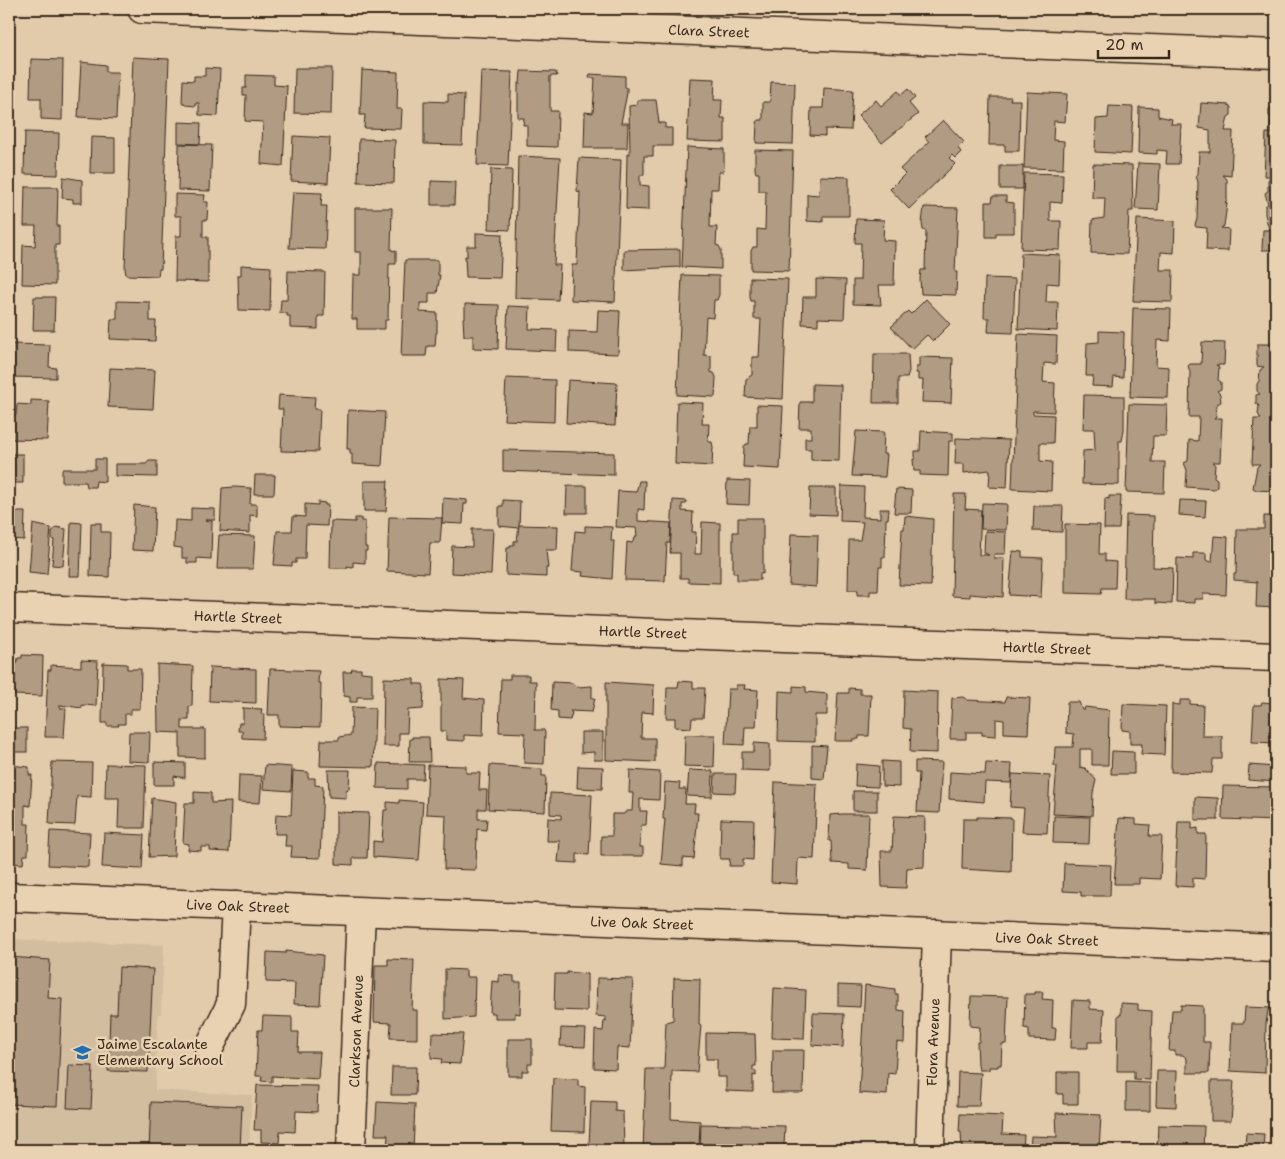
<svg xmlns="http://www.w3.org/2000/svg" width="1285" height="1159" viewBox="0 0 1285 1159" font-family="'Shantell Sans',sans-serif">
<rect width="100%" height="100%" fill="#e2cbab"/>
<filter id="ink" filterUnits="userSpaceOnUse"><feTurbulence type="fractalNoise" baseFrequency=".02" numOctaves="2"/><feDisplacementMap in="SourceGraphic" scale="10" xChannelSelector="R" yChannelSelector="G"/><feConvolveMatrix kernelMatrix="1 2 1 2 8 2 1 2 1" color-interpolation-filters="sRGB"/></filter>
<g filter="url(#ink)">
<g fill="#d3bd9f">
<polygon points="1210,9 1276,9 1276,12"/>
<polygon points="9,939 164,945 161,1014 158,1014 155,1090 252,1095 249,1150 9,1150"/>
</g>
<g fill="#b19b82" stroke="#3b2a1e">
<polygon points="133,57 169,59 161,269 159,269 158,276 126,275 125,269"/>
<polygon points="31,59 63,60 62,120 41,119 41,98 30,98"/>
<polygon points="81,62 106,65 106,72 118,72 116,119 78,117"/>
<polygon points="205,68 220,69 218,116 199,115 199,103 196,103 196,106 185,105 185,103 182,103 183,80 194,81 194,76 205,76"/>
<polygon points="295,68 332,68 331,114 294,113"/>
<polygon points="362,70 398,72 397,109 402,109 401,129 364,128 365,115 360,115"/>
<polygon points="481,71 512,72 508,166 477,165"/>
<polygon points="521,71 556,72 557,76 550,76 550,111 558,111 557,147 527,146 527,125 523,125 524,118 518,118 518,83 520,84"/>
<polygon points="590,74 625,76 625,87 627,88 627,93 621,123 628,123 627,148 584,148 585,112 593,113 595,78 589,78"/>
<polygon points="246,75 274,76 274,85 287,86 283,166 261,164 263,122 245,121 246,95 243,95 243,88 246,88"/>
<polygon points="690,78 715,79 714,100 722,100 721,118 725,118 725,142 687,141"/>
<polygon points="771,82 795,83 793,144 756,143 757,124 758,120 763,120 763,102 770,102"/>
<polygon points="824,88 853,90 851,130 825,129 825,136 810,135 811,108 823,108"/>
<polygon points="908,89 915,98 909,103 918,114 882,143 858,115 876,100 881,106 898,91 901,95"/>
<polygon points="1027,92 1067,94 1065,122 1054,121 1053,140 1064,141 1063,169 1024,168"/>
<polygon points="448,94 464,95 462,145 424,144 424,101 448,102"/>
<polygon points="990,97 1011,97 1010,100 1020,100 1019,151 1005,151 1005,145 989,145"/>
<polygon points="637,100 656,100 659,123 665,123 665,128 672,128 672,146 653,146 653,156 644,156 644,175 640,175 640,185 649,186 649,210 626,209 627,154 630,154 629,106 637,105"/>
<polygon points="1201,103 1229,105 1231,107 1231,115 1228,117 1225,131 1233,131 1231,176 1223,175 1227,179 1227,200 1225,202 1227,204 1224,226 1221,228 1229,229 1228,251 1206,250 1207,228 1196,227 1195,225 1197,219 1198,182 1196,176 1198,174 1199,152 1210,152 1210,130 1199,128"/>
<polygon points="1109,106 1133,107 1131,154 1095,152 1096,119 1108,118"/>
<polygon points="1272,106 1276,107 1276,250 1262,250 1263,230 1269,230 1265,214 1265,206 1268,204 1265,193 1268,191 1268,180 1271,176 1264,176 1266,133 1274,133 1270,130 1271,118 1269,116 1269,109"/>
<polygon points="1139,107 1158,108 1158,116 1172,119 1171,124 1181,124 1179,164 1166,164 1167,151 1157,150 1157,154 1138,153"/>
<polygon points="943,120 964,142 958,148 961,152 955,158 952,155 949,158 955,164 909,209 890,189 905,174 900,169 929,142 925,137"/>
<polygon points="178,122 201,123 200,144 178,143"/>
<polygon points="25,132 59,133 58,175 24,174"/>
<polygon points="293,136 330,138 328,183 291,181"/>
<polygon points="91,137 115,138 115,173 90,173"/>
<polygon points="359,139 395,140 394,183 358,182"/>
<polygon points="179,144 212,145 210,191 178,190"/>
<polygon points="687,147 724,149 724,167 723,172 719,172 718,189 711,189 710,227 717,227 716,245 719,246 721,250 721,269 682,267"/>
<polygon points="755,150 793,151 789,271 751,270 751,251 753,247 757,247 757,229 765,230 766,191 759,191 759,173 756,173 755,169"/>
<polygon points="518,156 560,158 554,265 560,265 558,300 515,298"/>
<polygon points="579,158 621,160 615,302 571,300 572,265 577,265 580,192 577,191"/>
<polygon points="1138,163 1160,164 1158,210 1135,209"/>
<polygon points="1093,164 1132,165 1133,211 1129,211 1127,254 1091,253 1092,220 1104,218 1105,198 1092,198"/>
<rect x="1000" y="166" width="23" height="23"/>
<polygon points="491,169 512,170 510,230 489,229"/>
<polygon points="1024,173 1063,174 1062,203 1050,202 1050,221 1061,221 1060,250 1021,249"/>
<polygon points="820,176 849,177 849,216 823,216 823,222 807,221 807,194 819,195"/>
<polygon points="63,177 82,180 82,203 73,203 73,199 62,198"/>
<polygon points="431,181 455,182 454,205 431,205"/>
<polygon points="25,187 58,187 57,226 59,226 59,245 55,245 55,285 22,284 23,245 35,246 36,226 24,226"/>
<polygon points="293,192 322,193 321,206 327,206 325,249 289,248"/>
<polygon points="175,194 205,195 204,202 208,202 207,220 203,220 203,237 208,237 208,282 175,281 176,236 181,236 181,216 175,216"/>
<polygon points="993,196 1006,196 1006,202 1014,203 1014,233 996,233 996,237 986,237 986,202 992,202"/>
<polygon points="924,207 958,208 955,272 957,272 956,295 921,294 920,279 921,270 925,270 926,231 923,230 922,223"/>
<polygon points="355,208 392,208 391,250 396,251 396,264 389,264 388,320 385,320 385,329 357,329 357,319 352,319 353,275 361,275 361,252 355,252"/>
<polygon points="856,219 884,220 883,240 895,241 894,285 879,285 881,305 853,304 853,280 860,280 861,243 855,243"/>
<polygon points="1137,219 1175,221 1174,253 1161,252 1160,270 1173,270 1172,302 1133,301"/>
<polygon points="476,233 502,234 500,278 466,277 465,256 467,257 467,246 476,246"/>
<polygon points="680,249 680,267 624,270 624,250"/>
<polygon points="1021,253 1060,255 1059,284 1047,283 1046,302 1058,302 1057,331 1018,329"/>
<polygon points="405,260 438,260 438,275 440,275 437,293 429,293 429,303 420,303 420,312 437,313 437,333 436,333 435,346 427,346 426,356 401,356"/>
<polygon points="241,265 271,267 270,311 239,310 238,275 241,275"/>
<polygon points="288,271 325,272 324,316 318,316 318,329 290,328 290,316 287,316 287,313 280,313 281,300 287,300"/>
<polygon points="682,275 719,276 719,295 717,300 714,300 713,318 706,317 704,355 711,356 711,372 714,373 716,377 715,397 677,395"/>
<polygon points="750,278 788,279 783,399 745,397 746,379 752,375 752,357 759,357 761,319 754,319 754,301 751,301 750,297"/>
<polygon points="985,278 1015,279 1013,333 988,332 989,318 984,318"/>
<polygon points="816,279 846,280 844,319 818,318 818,325 802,324 803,297 816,297"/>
<polygon points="34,297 55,297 54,330 33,330"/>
<polygon points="926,299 950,324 933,341 927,335 912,349 891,327 908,311 911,314"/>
<polygon points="117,301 150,302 150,321 156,321 155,341 110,339 111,319 117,319"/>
<polygon points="465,304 499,305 498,349 473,348 473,336 464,336 463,318 465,318"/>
<polygon points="508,306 530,307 529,329 557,330 556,351 506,349"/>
<polygon points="1133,308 1171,309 1170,341 1157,340 1156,366 1169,367 1168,398 1130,397"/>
<polygon points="598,310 620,311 618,354 569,352 569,331 597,332"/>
<polygon points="1099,331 1124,332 1123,378 1114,377 1113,387 1092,386 1093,376 1086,376 1087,343 1099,342"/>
<polygon points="1018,334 1057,336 1056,364 1044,363 1043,382 1055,383 1054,412 1033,411 1033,414 1054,415 1053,443 1040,443 1040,461 1052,462 1051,491 1012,489"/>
<polygon points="1202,342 1225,343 1224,365 1216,365 1219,367 1218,380 1221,382 1221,389 1217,391 1220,394 1221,402 1217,404 1216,416 1214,418 1222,418 1220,462 1212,462 1215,465 1214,477 1217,479 1217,487 1214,489 1186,487 1187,470 1184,463 1188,461 1189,440 1198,441 1199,417 1189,417 1190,372 1188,366 1190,364 1201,364"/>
<polygon points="12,344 50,345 49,367 56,368 56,378 10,377"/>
<polygon points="1257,344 1276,344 1276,491 1256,490 1253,488 1257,467 1260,464 1252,464 1254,419 1261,419 1258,414 1259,406 1256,403 1256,395 1260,394 1257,391 1257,384 1259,381 1260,370 1264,367 1257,366"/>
<polygon points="874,354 908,354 909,371 907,378 898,378 898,403 873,403"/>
<polygon points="919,357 953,358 951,403 922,402 923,380 918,380 918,373 916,373 916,367 919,367"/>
<polygon points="110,368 155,370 153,409 108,407"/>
<polygon points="506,378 555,380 554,422 504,420"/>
<polygon points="568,380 617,383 615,426 566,423"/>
<polygon points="812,384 841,385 839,461 811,460 811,449 805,449 805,438 811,438 811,428 799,428 800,402 812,402"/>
<polygon points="279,395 315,397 314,409 320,409 318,452 281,451 283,409 278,409"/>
<polygon points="1084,395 1124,396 1124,430 1122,441 1119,441 1119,485 1082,484 1083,451 1095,450 1094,429 1083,429"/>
<polygon points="31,400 49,401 47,440 9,439 9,415 16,415 17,404 31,405"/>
<polygon points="677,402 703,403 702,424 709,424 708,442 712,442 713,447 712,466 675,464"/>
<polygon points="1129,404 1167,405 1166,436 1153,436 1152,462 1165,462 1164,493 1126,492"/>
<polygon points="757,405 783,406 780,469 743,467 744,447 746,444 749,444 750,426 757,426"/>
<polygon points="348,410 385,412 382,466 352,464 352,454 350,454 350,449 347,449"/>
<polygon points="856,431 884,432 883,454 887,454 885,477 852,476"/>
<polygon points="921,431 953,433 953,441 949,441 948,476 920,475 920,471 914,471 913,459 915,459 915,451 920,451"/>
<polygon points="956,438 1009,440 1007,488 989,487 990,470 964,473 964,464 955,464"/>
<polygon points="503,450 614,453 614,475 503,471"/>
<polygon points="11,454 23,454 23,483 9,483 9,456"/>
<polygon points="95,459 105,459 105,482 96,481 95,487 87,487 86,482 62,482 62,469 95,469"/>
<polygon points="149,461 157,461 157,477 115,476 115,464 146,464"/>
<polygon points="255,475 275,475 274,494 254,494"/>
<polygon points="727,480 750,481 749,505 726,504"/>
<polygon points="364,481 388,481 386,511 364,511"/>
<polygon points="639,481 645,481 644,510 638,509 638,521 671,523 670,543 667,543 665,581 625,580 627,542 632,543 637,535 636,528 616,527 618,491 636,492"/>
<polygon points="567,486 587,486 587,513 566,513"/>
<polygon points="841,486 864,487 863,517 880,518 880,509 889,509 888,519 886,519 885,557 882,557 882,567 879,567 878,591 870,591 870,595 857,595 858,590 848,590 849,540 860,540 863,522 840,521"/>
<polygon points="234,487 251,488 250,504 257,504 257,516 250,515 250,533 220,531 222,488"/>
<polygon points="810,488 836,488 836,515 809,514"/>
<polygon points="896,489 912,490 911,513 894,513"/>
<polygon points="954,494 966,494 965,509 981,510 979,555 989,555 984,553 985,531 1006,532 1005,554 994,554 994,558 1004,558 1003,597 970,594 970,597 952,596"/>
<polygon points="1109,496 1121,496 1119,529 1104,529 1105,498 1109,499"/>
<polygon points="443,498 467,500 467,504 464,504 463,524 442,523"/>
<polygon points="503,500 520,501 519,528 499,526 499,506 503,506"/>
<polygon points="673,500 687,501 686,504 682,504 682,511 693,512 692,532 696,532 695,554 701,554 702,522 720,523 720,583 688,582 688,578 680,578 680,553 670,553"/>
<polygon points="1180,500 1206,501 1205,517 1179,515"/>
<polygon points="318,502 325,503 325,505 328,505 327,526 306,525 305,559 296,559 296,563 292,563 292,566 274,565 277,531 292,531 293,516 305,517 305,504 318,505"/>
<polygon points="982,503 1007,504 1006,530 981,529"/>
<polygon points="134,505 155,507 153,551 132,550"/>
<polygon points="1034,506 1063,506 1062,532 1033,531"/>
<polygon points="191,508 215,509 215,520 205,520 212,521 211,559 197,558 197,563 187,563 187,558 182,558 182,548 174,547 175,520 191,521"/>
<polygon points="9,512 25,512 24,540 9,539"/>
<polygon points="1126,515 1154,516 1153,567 1173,568 1172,604 1155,603 1155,599 1124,599"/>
<polygon points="905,516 933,519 931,586 899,585 902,529 904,529"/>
<polygon points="1264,516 1276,516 1276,608 1256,607 1257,582 1234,580 1234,574 1236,574 1237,529 1264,529"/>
<polygon points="389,517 442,518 440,543 430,543 428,573 387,571"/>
<polygon points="355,518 361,518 361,521 365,521 365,547 367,547 367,551 365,551 365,563 353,562 353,567 347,566 347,568 330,568 331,521 355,522"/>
<polygon points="738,518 763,518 763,574 760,573 760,580 737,580 737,573 733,573 733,532 738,532"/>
<polygon points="71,522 82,523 80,576 69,576"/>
<polygon points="91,523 101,523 101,532 110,532 109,577 90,576"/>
<polygon points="33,524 51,528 47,574 29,572"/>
<polygon points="1065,524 1100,525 1099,554 1105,554 1105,561 1116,562 1115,588 1102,588 1101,594 1065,593"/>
<polygon points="519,525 558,526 557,550 546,550 548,568 546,568 546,577 506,575 507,548 510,548 510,545 514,545 514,541 517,541"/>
<polygon points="585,526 612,527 611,541 614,541 612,579 582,576 583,572 572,571 575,531 585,532"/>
<polygon points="56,527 66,529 63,566 52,565 54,540 52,539 52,532"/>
<polygon points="472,529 493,529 491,575 451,573 452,546 472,547"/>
<polygon points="791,534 818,535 816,587 789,585"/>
<polygon points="219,535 255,536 253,569 217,569"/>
<polygon points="1214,536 1228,537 1226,595 1203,594 1203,599 1194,599 1194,603 1176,602 1177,558 1193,559 1193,553 1206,553 1206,560 1212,562"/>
<polygon points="1013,551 1022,552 1022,557 1043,558 1041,597 1009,595"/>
<polygon points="22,655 43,656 42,696 13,695 14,664 17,664 18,658 22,658"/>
<polygon points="81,660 98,661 96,706 82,705 82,708 60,705 60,708 66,708 64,737 45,737 48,670 51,670 51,665 81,667"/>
<polygon points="103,663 127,664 127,669 141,669 140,709 131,709 131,714 125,714 125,724 118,724 119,726 107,726 107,723 102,723"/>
<polygon points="157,664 193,666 192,706 189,706 189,720 182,720 182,729 205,729 205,758 180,757 180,733 158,732"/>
<polygon points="210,667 256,669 256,703 209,701"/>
<polygon points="270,669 319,671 318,683 321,683 320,727 279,726 279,715 268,715"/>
<polygon points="352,669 361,669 361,672 372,673 372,697 357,697 357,702 350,702 350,697 344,696 343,672 351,672"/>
<polygon points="510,675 529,675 529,681 536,681 535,730 544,730 545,733 544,764 524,763 525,733 499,732 501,679 510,679"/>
<polygon points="384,678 414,679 414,684 423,684 424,688 423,709 408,710 407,733 399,733 399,746 383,746"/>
<polygon points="441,679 464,680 463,698 484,700 483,736 464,735 464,741 446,740 446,731 441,731"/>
<polygon points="679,681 693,682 693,688 705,688 703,718 692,718 691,728 675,727 675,718 666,718 667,687 678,687"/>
<polygon points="552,682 573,683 577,687 592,686 592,698 595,698 592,712 570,711 572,713 570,720 558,719 558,711 551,710"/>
<polygon points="606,682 654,685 653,713 642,712 641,738 655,738 655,762 606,760"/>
<polygon points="736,685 745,685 744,689 758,690 756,727 745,727 744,745 725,744 728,689 736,689"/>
<polygon points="793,686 806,687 806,692 827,694 827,715 815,715 815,742 778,741 779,691 793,692"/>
<polygon points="849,688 860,689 860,694 871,694 869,736 859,736 859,739 853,739 853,741 835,741 838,693 849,693"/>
<polygon points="904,690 938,692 937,753 910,752 911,729 903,728"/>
<polygon points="963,697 967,700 1005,702 1006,697 1030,698 1028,734 1004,733 1004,720 996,719 996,736 982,735 982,732 966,732 966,739 950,739 952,698"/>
<polygon points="1180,700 1190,700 1190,704 1203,705 1202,736 1222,736 1222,759 1213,759 1212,773 1171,772 1172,704 1180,705"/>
<polygon points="1067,702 1079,702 1082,710 1084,710 1085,707 1109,710 1108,765 1092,765 1092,749 1080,749 1080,767 1085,768 1096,780 1093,793 1092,816 1053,814 1057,766 1054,766 1055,747 1073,747 1074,734 1066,733"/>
<polygon points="1262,702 1272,703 1272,706 1276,707 1276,743 1252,742 1254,705 1261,705"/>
<polygon points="1123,704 1166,706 1164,755 1141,754 1142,744 1130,744 1130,731 1122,730"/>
<polygon points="352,707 375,708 373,767 320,766 321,740 339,740 339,737 351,735"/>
<polygon points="243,708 262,709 261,713 264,714 263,739 242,738 242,731 238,731 239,723 243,723"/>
<rect x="9" y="728" width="18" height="24"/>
<polygon points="129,732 150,732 149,762 128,761"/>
<polygon points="581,732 603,732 603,760 594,760 594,752 581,753"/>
<polygon points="685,735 715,735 714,767 684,766"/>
<polygon points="412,737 429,737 430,762 409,762 410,739 412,739"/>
<polygon points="754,743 770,744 770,771 742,770 742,752 754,752"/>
<polygon points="812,745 827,746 824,779 812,778"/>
<polygon points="1112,751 1134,752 1134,774 1111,774"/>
<polygon points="882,761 899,762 899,787 882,786"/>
<polygon points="915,761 942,762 939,813 917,812 919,773 915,773"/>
<polygon points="52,762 92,763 91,797 77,796 75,825 49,824"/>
<polygon points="154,762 185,763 185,778 174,776 174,785 154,785"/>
<polygon points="378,763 424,765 423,779 407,779 407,789 377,788"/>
<polygon points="986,763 1012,764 1011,783 985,782 984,802 949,799 950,772 985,774"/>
<polygon points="106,764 146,765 144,828 118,828 119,798 105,798"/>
<polygon points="856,764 879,766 878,787 855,786"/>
<polygon points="9,765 29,767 29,775 32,775 30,806 25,805 25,824 29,824 28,855 24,855 23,864 9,863"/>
<polygon points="265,765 292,767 291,791 263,789"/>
<polygon points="428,765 466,766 466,773 480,773 479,790 487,790 486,809 478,809 478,819 487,819 486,830 477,829 476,870 444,869 446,815 426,814"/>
<polygon points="490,765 542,769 542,776 546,776 545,812 488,809"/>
<polygon points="1249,765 1276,767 1276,782 1248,780"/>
<polygon points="578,766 603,767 602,789 577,788"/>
<polygon points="328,770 350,770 349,789 346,790 346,798 329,797"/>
<polygon points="630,770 660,772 659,800 640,799 640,811 647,811 646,825 641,825 640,847 643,847 643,856 601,856 601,836 612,836 612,814 624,814 626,811 632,811 633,793 629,793"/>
<polygon points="689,770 713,771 712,797 687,796"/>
<polygon points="293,771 308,772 308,778 315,778 315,785 323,786 320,858 291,857 292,846 285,846 286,834 275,834 276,814 291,815"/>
<polygon points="715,774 736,774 735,793 714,792"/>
<polygon points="1012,774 1050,776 1047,833 1022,832 1024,808 1010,807"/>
<polygon points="239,775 262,776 260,803 238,802"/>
<polygon points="665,782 680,783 679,789 686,789 685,804 695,804 694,813 698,813 694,859 683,858 683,866 661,864 665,819 663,819"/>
<polygon points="775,782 817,784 814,859 798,858 797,884 771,882"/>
<polygon points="1223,786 1276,787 1276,821 1222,819"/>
<rect x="853" y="791" width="24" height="20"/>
<polygon points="194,792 211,793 211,803 231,802 229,852 210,851 210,847 201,847 201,851 188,850 189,844 183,843 185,803 194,803"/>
<polygon points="550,793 592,795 589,855 577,854 577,863 558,862 560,841 547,841 548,818 561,819 561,815 550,814"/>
<polygon points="1195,797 1218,798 1218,820 1195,820"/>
<polygon points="152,798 176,802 174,856 149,857"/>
<polygon points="399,800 423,802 419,860 373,857 373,841 382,842 384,810 387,810 387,802 399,803"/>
<polygon points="336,812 369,813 367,858 353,858 353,865 336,864"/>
<polygon points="842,814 869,814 867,870 849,869 849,864 832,863 831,841 829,841 830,815"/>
<polygon points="894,816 925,817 924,867 907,868 906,888 882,887 881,851 892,851"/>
<polygon points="1054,816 1090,817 1089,844 1053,843"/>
<polygon points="977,817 1012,818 1011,872 962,869 963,819 977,819"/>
<polygon points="1119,818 1136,819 1136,824 1150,825 1149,836 1162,836 1160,879 1139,878 1139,884 1114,884"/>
<polygon points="721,819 754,820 753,860 743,859 743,866 729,866 730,859 720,859"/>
<polygon points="1178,822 1192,822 1192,829 1198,828 1198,834 1206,834 1205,879 1193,878 1193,887 1175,886"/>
<polygon points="50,831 90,833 88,867 48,865"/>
<polygon points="104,833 144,835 142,869 102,867"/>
<polygon points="1064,863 1111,865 1110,896 1081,896 1081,892 1063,891"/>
<polygon points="286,951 323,955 320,1005 294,1004 295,983 266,982 267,952 286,953"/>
<polygon points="9,957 50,960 48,998 62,999 57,1106 9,1104"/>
<polygon points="388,959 414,960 412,1010 417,1010 417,1039 390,1038 391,1023 374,1022 375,965 388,965"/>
<polygon points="119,967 153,969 148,1072 108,1071 110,1014 117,1014"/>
<polygon points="445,969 466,970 466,977 475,977 474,1017 445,1019"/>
<polygon points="567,972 587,974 587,1011 554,1010 555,974 567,974"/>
<polygon points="499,975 514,976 514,982 521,982 520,1014 515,1013 515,1018 495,1018 495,1013 490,1013 492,981 499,982"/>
<polygon points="597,978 633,979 630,1048 617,1047 616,1069 594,1068 595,1030 603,1031 604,1020 606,1021 606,1017 596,1016"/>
<polygon points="674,978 700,979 699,1025 701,1025 697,1072 672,1071 671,1119 700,1121 699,1150 643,1150 646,1069 664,1069 666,1022 673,1020"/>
<polygon points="838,985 861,986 860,1007 838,1006"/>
<polygon points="865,985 895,989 895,994 898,994 898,1010 905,1011 904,1043 897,1042 895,1074 888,1073 887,1095 859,1093"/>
<polygon points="774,988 806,990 804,1039 772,1038"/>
<polygon points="1035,992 1043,992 1042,999 1053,1000 1052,1028 1056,1028 1055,1040 1029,1039 1029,1029 1024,1028 1025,994 1035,994"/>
<polygon points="971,996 1008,997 1006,1044 1002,1044 1001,1065 998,1065 998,1067 989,1067 989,1070 979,1070 978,1064 977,1042 979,1042 980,1027 970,1026"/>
<polygon points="1073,1000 1090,1001 1090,1009 1104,1010 1102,1042 1088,1042 1088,1048 1071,1048"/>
<polygon points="1121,1003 1138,1004 1138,1010 1152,1011 1150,1080 1134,1079 1134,1071 1117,1071 1118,1015 1121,1015"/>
<polygon points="1181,1005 1203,1006 1203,1042 1210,1042 1209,1073 1187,1073 1187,1059 1183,1055 1175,1055 1175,1051 1169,1051 1172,1010 1181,1010"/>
<polygon points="1245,1007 1271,1008 1271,1010 1268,1010 1266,1024 1265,1073 1230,1071 1232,1023 1244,1023"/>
<polygon points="813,1013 844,1014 843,1047 812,1045"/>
<polygon points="263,1016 292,1017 292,1032 299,1032 298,1052 320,1052 318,1079 272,1076 272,1082 261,1081 262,1076 256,1076 258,1030 262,1030"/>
<polygon points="561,1028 586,1029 585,1047 560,1046"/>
<polygon points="432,1033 463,1034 460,1064 441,1063 442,1059 431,1058"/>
<polygon points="706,1033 755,1034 756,1066 753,1066 753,1071 756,1071 756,1076 753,1075 753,1092 726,1091 726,1077 717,1077 717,1059 706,1059"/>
<polygon points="508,1039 532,1039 532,1064 528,1064 528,1071 522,1071 522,1076 508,1076"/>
<polygon points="773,1050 804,1050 803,1093 772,1093"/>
<polygon points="69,1065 93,1066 91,1109 67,1108"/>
<polygon points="392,1067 416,1067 415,1095 391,1095"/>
<polygon points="1157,1071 1177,1071 1176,1107 1156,1106"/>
<polygon points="958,1072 981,1073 979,1106 957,1106"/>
<polygon points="1057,1072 1078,1072 1078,1104 1063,1104 1063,1094 1057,1094"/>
<polygon points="553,1078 578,1079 578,1086 585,1087 584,1132 551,1131"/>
<polygon points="1211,1081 1234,1081 1231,1121 1211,1121"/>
<polygon points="1126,1082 1150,1083 1150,1111 1126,1111"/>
<polygon points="257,1085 318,1086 317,1112 296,1111 295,1132 280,1131 279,1143 261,1142 261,1130 254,1130"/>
<polygon points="591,1101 615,1102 615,1111 623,1112 624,1148 589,1146"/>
<polygon points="151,1102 242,1106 240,1150 149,1150"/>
<polygon points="377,1102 415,1104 413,1150 387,1150 388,1135 375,1135"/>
<polygon points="1056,1113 1101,1115 1099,1150 1030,1150 1031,1136 1057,1137"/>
<polygon points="960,1114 1003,1116 1002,1134 1024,1135 1023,1150 962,1150 961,1132 959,1132"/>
<polygon points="701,1124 785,1126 784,1147 755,1146 754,1150 700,1149"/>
<polygon points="1158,1125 1204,1126 1203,1150 1157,1150"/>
<polygon points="1246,1133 1264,1134 1263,1150 1245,1150"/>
</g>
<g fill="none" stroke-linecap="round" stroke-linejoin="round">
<defs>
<g id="street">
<polyline points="9,608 1276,657"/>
<polyline points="9,897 1276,948"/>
<polyline points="209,1048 231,1004 236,906"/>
<polyline points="351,1150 361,912"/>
<polyline points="930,1150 937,934"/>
</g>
<polyline id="secondary" points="142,9 1276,54"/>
</defs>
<use href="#street" stroke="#3b2a1e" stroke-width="31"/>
<use href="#secondary" stroke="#3b2a1e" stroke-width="31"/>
<use href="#street" stroke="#e9d2b1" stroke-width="28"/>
<use href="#secondary" stroke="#e9d2b1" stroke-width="28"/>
</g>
</g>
<defs>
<symbol id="school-bare" viewBox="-9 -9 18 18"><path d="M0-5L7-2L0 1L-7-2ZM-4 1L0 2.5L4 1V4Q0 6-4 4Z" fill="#1f6fb2" stroke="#e9d2b1" stroke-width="2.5" paint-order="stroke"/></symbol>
</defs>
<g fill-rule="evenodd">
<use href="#school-bare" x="70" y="1040" width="25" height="25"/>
</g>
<g text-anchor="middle" stroke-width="5" stroke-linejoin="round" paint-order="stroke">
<g font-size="14" fill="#3b2a1e" stroke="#e9d2b1">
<text transform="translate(709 31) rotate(2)" y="5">Clara Street</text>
<text transform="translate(238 617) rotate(2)" y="5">Hartle Street</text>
<text transform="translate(643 632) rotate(2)" y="5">Hartle Street</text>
<text transform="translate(1047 648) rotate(2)" y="5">Hartle Street</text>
<text transform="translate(238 906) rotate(2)" y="5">Live Oak Street</text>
<text transform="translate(642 923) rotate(2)" y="5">Live Oak Street</text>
<text transform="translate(1047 939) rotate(2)" y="5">Live Oak Street</text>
<text transform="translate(356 1031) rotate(-88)" y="5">Clarkson Avenue</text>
<text transform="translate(933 1042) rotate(-88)" y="5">Flora Avenue</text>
</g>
<g font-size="14" fill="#3b2a1e" stroke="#e9d2b1" text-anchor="start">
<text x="97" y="1049">Jaime Escalante<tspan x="97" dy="16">Elementary School</tspan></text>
</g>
</g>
<rect width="1285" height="1159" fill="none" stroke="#e9d2b1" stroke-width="30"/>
<rect x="15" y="15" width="1255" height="1129" fill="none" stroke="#3b2a1e" stroke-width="2" filter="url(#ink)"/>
<path d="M1098 50v8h71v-8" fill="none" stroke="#3b2a1e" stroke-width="2.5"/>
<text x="1105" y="50" font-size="15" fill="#3b2a1e" stroke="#e9d2b1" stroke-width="4" paint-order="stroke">20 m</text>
</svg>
